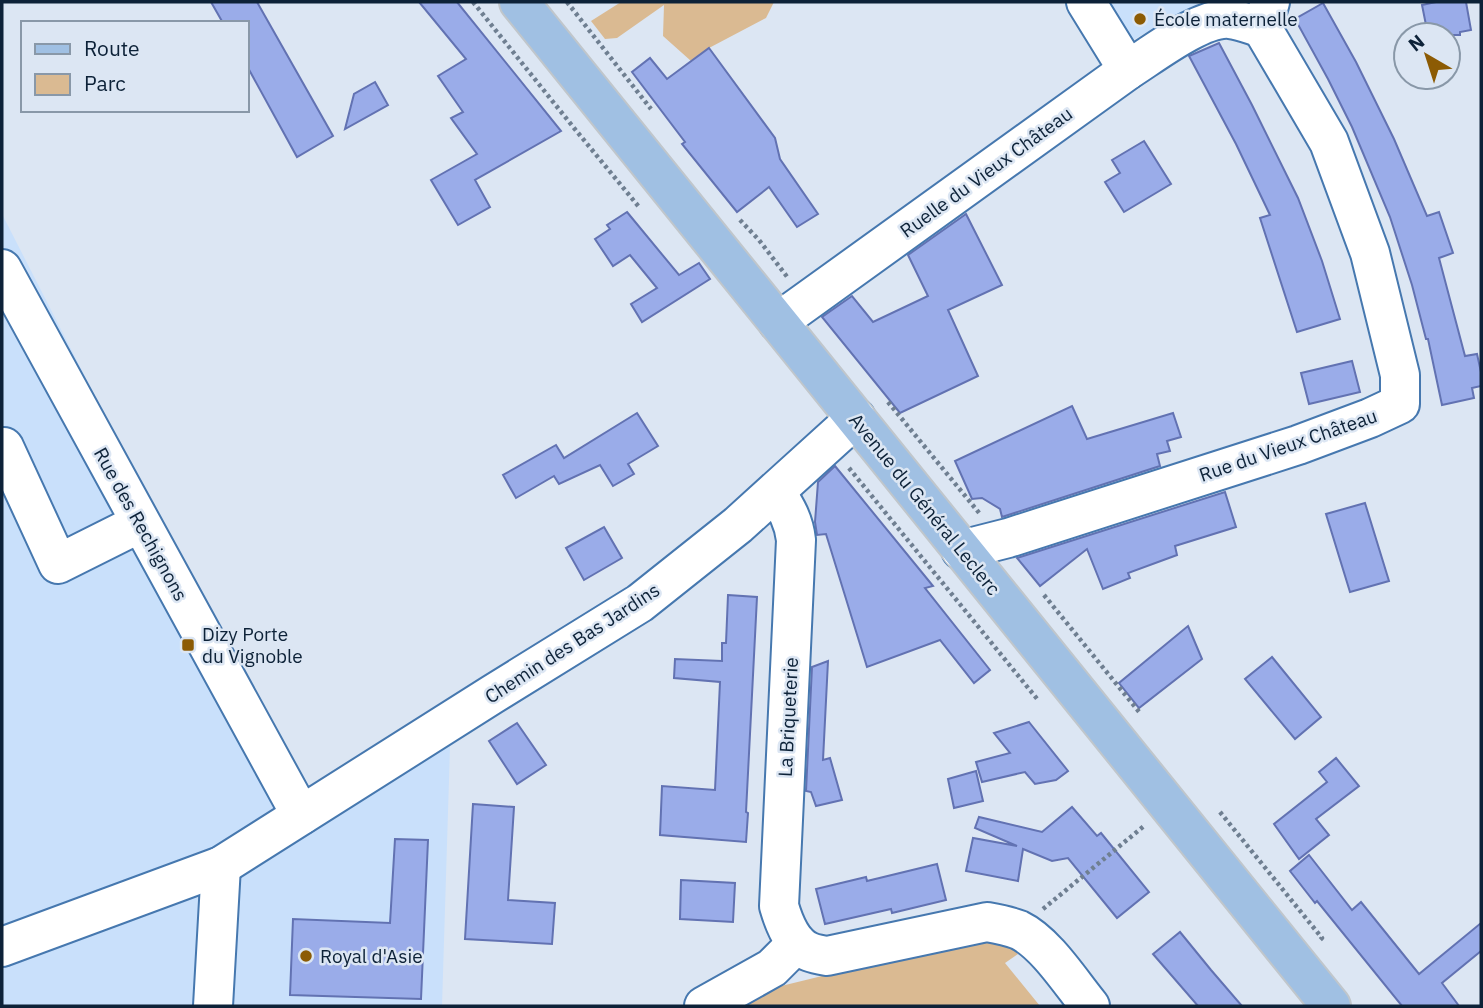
<svg xmlns="http://www.w3.org/2000/svg" width="1483" height="1008" viewBox="0 0 1483 1008" font-family="'IBM Plex Sans',sans-serif">
<rect width="100%" height="100%" fill="#dce6f3"/>
<g fill="#c9e0fb">
<polygon points="1099,2 1201,2 1131,41"/>
<polygon points="2,214 303,803 451,715 442,1006 2,1006"/>
</g>
<g fill="#daba92">
<polygon points="621,2 774,2 766,18 709,48 691,61 663,36 664,5 617,38 605,39 591,21"/>
<polygon points="991,939 1009,946 1018,954 1005,963 1040,1006 738,1006 769,989 969,940"/>
</g>
<g fill="#9aace9" stroke="#6272b2" stroke-width="2">
<polygon points="211,2 257,2 333,136 297,157 247,66 247,23 223,23"/>
<polygon points="419,2 457,2 561,131 475,180 490,207 458,225 431,180 477,154 451,118 463,112 438,76 466,59"/>
<polygon points="1436,2 1466,2 1471,30 1460,32 1460,35 1428,35 1422,5"/>
<polygon points="1323,3 1356,62 1394,139 1427,216 1439,212 1453,253 1439,258 1465,356 1477,354 1481,372 1481,386 1472,388 1474,398 1442,405 1428,339 1426,339 1412,285 1390,217 1352,127 1328,79 1295,19"/>
<polygon points="1219,43 1252,105 1298,198 1322,261 1340,319 1297,332 1260,218 1270,215 1236,144 1189,56"/>
<polygon points="709,48 775,138 780,159 818,214 797,227 769,187 737,212 682,144 685,142 632,72 650,58 667,79"/>
<polygon points="375,82 388,105 345,129 354,94"/>
<polygon points="1144,141 1171,184 1124,212 1105,182 1120,173 1112,160"/>
<polygon points="627,212 679,275 699,263 710,279 642,322 631,304 657,288 630,255 613,266 595,239 610,229 607,225"/>
<polygon points="966,214 1002,285 948,310 978,376 900,413 822,317 852,296 873,322 928,296 908,255"/>
<polygon points="1352,361 1360,392 1309,404 1301,373"/>
<polygon points="1072,406 1087,439 1173,413 1181,437 1167,441 1170,451 1157,454 1160,466 1002,517 1000,509 982,498 972,499 955,461"/>
<polygon points="637,413 658,446 628,464 634,474 613,486 600,465 559,484 554,476 516,498 503,475 556,445 564,458"/>
<polygon points="835,466 933,586 925,588 990,670 974,683 940,640 867,667 826,534 817,535 815,522 818,482"/>
<polygon points="1225,492 1236,527 1175,546 1177,555 1128,573 1130,578 1103,589 1087,549 1040,586 1017,558"/>
<polygon points="1365,503 1389,581 1350,592 1326,514"/>
<polygon points="604,527 622,558 584,580 566,548"/>
<polygon points="728,595 757,597 746,812 748,813 746,842 660,835 662,786 715,790 720,682 674,678 675,659 722,661 722,643 726,643"/>
<polygon points="1188,626 1202,659 1139,708 1119,683"/>
<polygon points="1272,657 1321,717 1295,739 1245,679"/>
<polygon points="828,661 823,760 830,758 842,800 816,806 811,792 806,791 812,667"/>
<polygon points="1029,722 1068,771 1056,780 1035,784 1025,772 982,782 976,762 1010,753 994,733"/>
<polygon points="517,723 546,765 517,784 489,741"/>
<polygon points="1336,758 1359,786 1316,819 1329,835 1299,859 1274,824 1327,782 1319,772"/>
<polygon points="976,771 983,801 954,808 948,779"/>
<polygon points="473,804 514,807 508,900 555,903 552,944 465,939"/>
<polygon points="1072,807 1097,836 1101,833 1149,892 1117,918 1068,858 1052,861 1023,849 1018,881 966,871 973,838 1017,846 975,828 979,817 1042,832"/>
<polygon points="395,839 428,840 421,999 290,995 293,919 390,923"/>
<polygon points="1309,855 1352,910 1361,902 1419,974 1481,923 1481,951 1442,983 1459,1006 1402,1006 1317,901 1315,903 1290,871"/>
<polygon points="937,864 946,900 892,913 891,909 825,924 816,889 866,877 867,881"/>
<polygon points="681,880 735,883 733,922 680,919"/>
<polygon points="1180,932 1211,970 1242,1006 1198,1006 1153,954"/>
</g>
<g fill="none" stroke-linecap="round" stroke-linejoin="round">
<defs>
<g id="minor">
<polyline points="1086,2 1128,70"/>
<polyline points="2,269 301,815"/>
<path d="M778 322 1128 70C1152 55 1202 16 1230 19 1240 20 1252 25 1262 28"/>
<polyline points="2,448 4,447 58,564 140,523"/>
<path d="M776 492C786 508 794 521 796 540L779 906C784 923 792 945 810 952 815 954 821 955 827 956L987 922C998 924 1009 926 1019 930 1046 943 1071 983 1090 1006"/>
<polyline points="961,550 1008,538 1298,445 1370,418 1400,404 1400,375 1370,253 1329,142 1262,28 1270,2"/>
<polyline points="2,947 221,866 493,694 640,603 738,525 856,418"/>
<polyline points="213,1006 221,866"/>
<polyline points="704,1006 772,968 797,943"/>
</g>
<polyline id="major" points="519,2 1331,1006"/>
</defs>
<use href="#minor" stroke="#4678af" stroke-width="42"/>
<use href="#major" stroke="#c0c6cb" stroke-width="42"/>
<g stroke="#6f7f91" stroke-width="4.5" stroke-dasharray="3.5 3.5" stroke-linecap="butt">
<polyline points="473,2 574,128 639,207"/>
<polyline points="567,2 651,109"/>
<polyline points="740,220 759,240 788,278"/>
<polyline points="888,402 980,514"/>
<polyline points="849,468 1038,700"/>
<polyline points="1044,595 1140,713"/>
<polyline points="1220,812 1322,938 1319,941"/>
<polyline points="1043,909 1144,826"/>
</g>
<use href="#minor" stroke="#fff" stroke-width="38"/>
<use href="#major" stroke="#a0c0e3" stroke-width="38"/>
</g>
<g fill="#8c5b04" stroke="#dce6f3" stroke-width="2.5">
<circle cx="1140" cy="19" r="7"/>
<rect x="181" y="638" width="14" height="14" rx="3.5"/>
<circle cx="306" cy="956" r="7"/>
</g>
<g text-anchor="middle" stroke-width="5" stroke-linejoin="round" paint-order="stroke">
<g font-size="19" fill="#0d2238" stroke="#dce6f3" text-anchor="start">
<text x="1154" y="26">École maternelle</text>
<text x="202" y="641">Dizy Porte<tspan x="202" dy="22">du Vignoble</tspan></text>
<text x="320" y="963">Royal d'Asie</text>
</g>
<g font-size="19" fill="#0d2238" stroke="#dce6f3">
<text transform="translate(986 172) rotate(-36)" y="7">Ruelle du Vieux Château</text>
<text transform="translate(1288 445) rotate(-19)" y="7">Rue du Vieux Château</text>
<text transform="translate(925 504) rotate(51)" y="7">Avenue du Général Leclerc</text>
<text transform="translate(141 524) rotate(61)" y="7">Rue des Rechignons</text>
<text transform="translate(572 643) rotate(-33)" y="7">Chemin des Bas Jardins</text>
<text transform="translate(788 717) rotate(-87)" y="7">La Briqueterie</text>
</g>
</g>
<rect width="1483" height="1008" fill="none" stroke="#0d2238" stroke-width="7"/>
<rect x="21" y="21" width="228" height="91" fill="#dce6f3" stroke="#8998a8" stroke-width="2"/>
<rect x="35" y="44" width="35" height="10" fill="#a0c0e3" stroke="#8998a8" stroke-width="2"/>
<text x="84" y="56" font-size="21" fill="#0d2238">Route</text>
<rect x="35" y="74" width="35" height="21" fill="#daba92" stroke="#8998a8" stroke-width="2"/>
<text x="84" y="91" font-size="21" fill="#0d2238">Parc</text>
<g transform="translate(1427 56) rotate(321)"><circle r="33" fill="#dce6f3" stroke="#8998a8" stroke-width="2"/>
<path d="M0-5L12 26L0 18L-12 26Z" fill="#8c5b04"/>
<text y="-10" font-size="19" font-weight="bold" text-anchor="middle" fill="#0d2238">N</text>
</g>
</svg>
